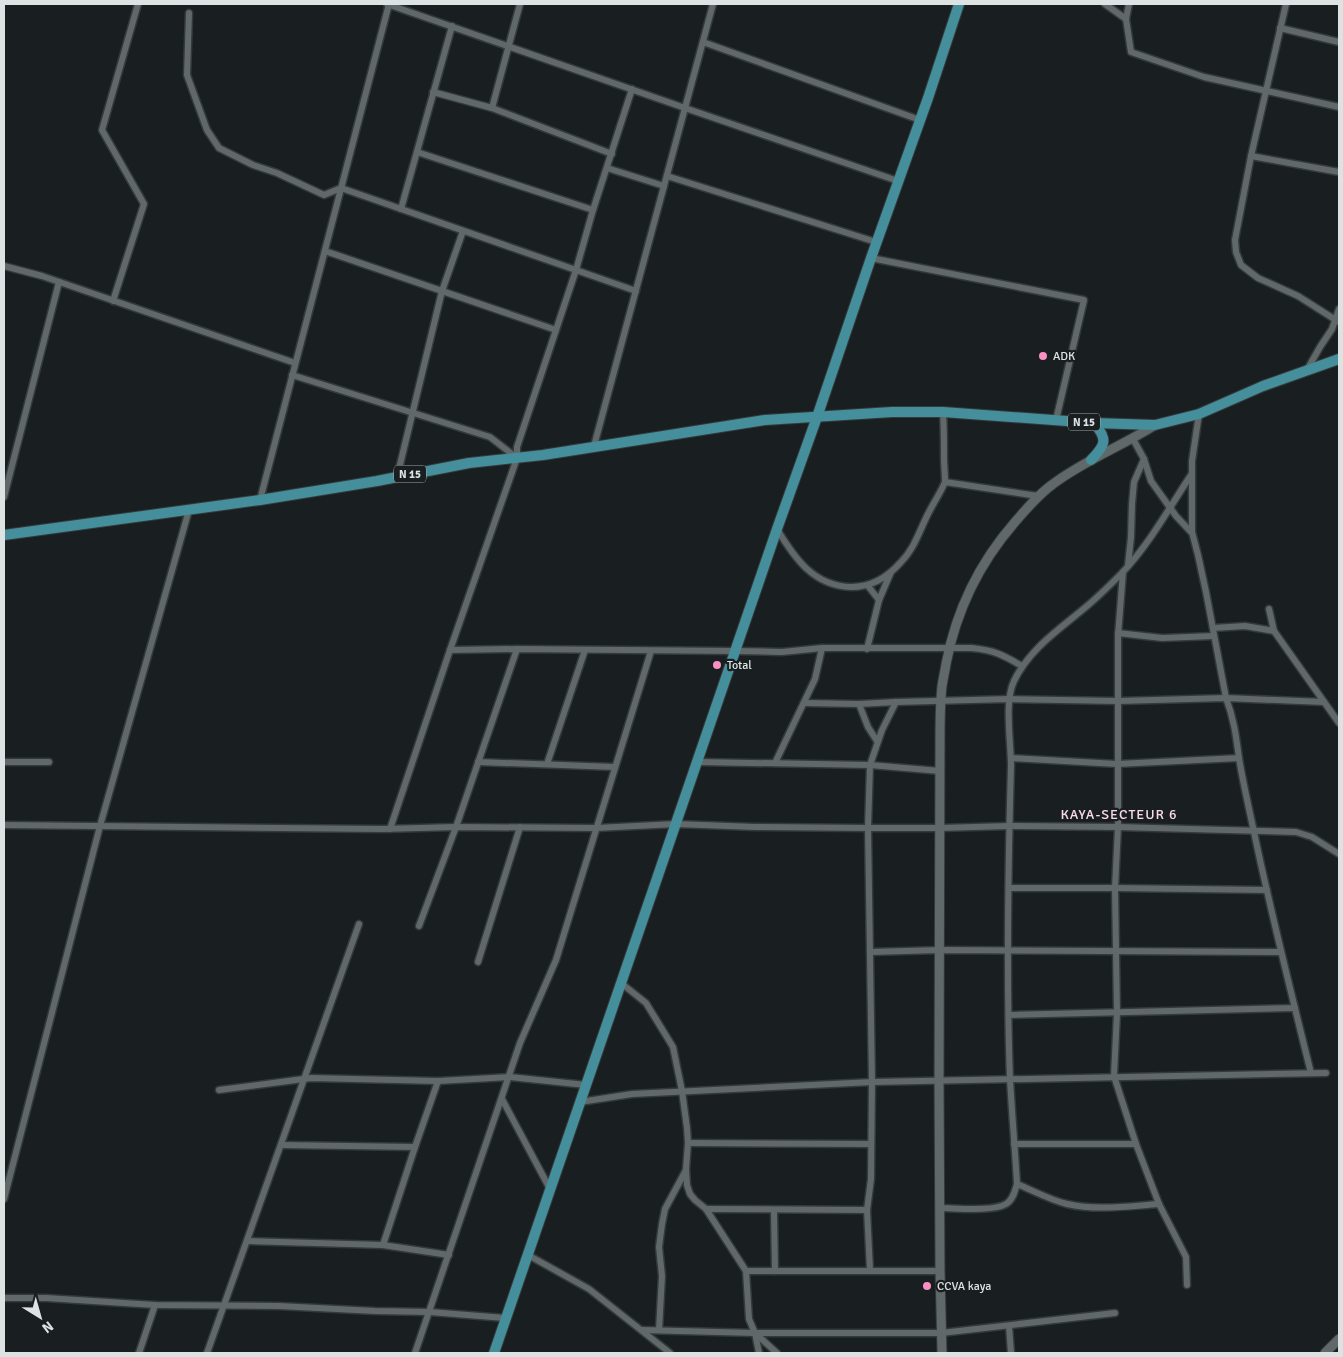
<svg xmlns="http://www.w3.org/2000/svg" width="1343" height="1357" viewBox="0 0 1343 1357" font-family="Signika,sans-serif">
<rect width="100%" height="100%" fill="#191f20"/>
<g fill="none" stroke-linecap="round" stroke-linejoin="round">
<defs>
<g id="street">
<polyline points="387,4 685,108 898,181"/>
<polyline points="1105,4 1126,19 1131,52 1204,77 1339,107"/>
<polyline points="1286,4 1251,156 1235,240 1236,252 1241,265 1258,278 1298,296 1339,322"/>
<polyline points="189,13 187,75 207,130 219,148 253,165 277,173 324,195 341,188 636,291"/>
<polyline points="1126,19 1129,4"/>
<polyline points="1280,28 1339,42"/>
<polyline points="703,42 920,120"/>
<polyline points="433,92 492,108 612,154"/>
<polyline points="492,108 520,4"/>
<polyline points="417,152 593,210"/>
<polyline points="1251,156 1339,172"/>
<polyline points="607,168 664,186"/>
<polyline points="667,176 876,242"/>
<polyline points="401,209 452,26"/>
<polyline points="325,251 556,330"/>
<polyline points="871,258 1084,300 1056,420"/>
<polyline points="4,266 42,276 295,363"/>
<polyline points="113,301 144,204 102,130 138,4"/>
<polyline points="1307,370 1320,347 1332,329 1339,309"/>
<polyline points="292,375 490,437 517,458"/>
<path d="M1199 414 1192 461V532L1198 555 1206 592 1226 698C1234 719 1236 736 1239 758 1243 783 1249 808 1254 832 1271 913 1291 993 1311 1073"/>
<polyline points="1133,439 1144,459 1151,481 1176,516 1191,532"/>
<polyline points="594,446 713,4"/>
<polyline points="397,477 442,291 463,231"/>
<polyline points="945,482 1038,496"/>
<polyline points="4,497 59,282"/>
<polyline points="260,500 389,4"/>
<path d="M777 529C795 559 814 586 851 587 871 587 888 577 901 562 915 548 920 529 929 512 934 502 941 492 945 482 945 473 944 465 944 457 944 442 944 427 943 412"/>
<polyline points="1128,565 1131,537 1132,504 1134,482 1144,459"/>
<polyline points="1123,572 1118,636 1118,827 1115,888 1117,1013 1114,1076 1136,1144 1159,1204 1186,1257 1187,1285"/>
<polyline points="868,586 879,600"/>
<polyline points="1269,609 1274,631 1339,723"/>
<polyline points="1213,628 1245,626 1274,631"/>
<polyline points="1118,633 1162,638 1214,636"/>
<polyline points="867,649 879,600 891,572"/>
<path d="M450 650 517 649 735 651 782 652 822 648H971C994 650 1003 655 1022 666"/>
<polyline points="804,703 859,704 896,702 1009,699 1118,701 1226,698 1324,702"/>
<polyline points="859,704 868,727 877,741"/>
<polyline points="1011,758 1117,764 1239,758"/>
<polyline points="4,762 49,762"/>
<polyline points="478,762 615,767"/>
<polyline points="698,762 870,765 940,771"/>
<polyline points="775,763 815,679 822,648"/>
<polyline points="547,764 585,650"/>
<polyline points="4,825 382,829 456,827 596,828 676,824 755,827 868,828 940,828 1009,826 1118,827 1296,832 1312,837 1339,854"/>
<polyline points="390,829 450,650 517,458 517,447 576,270 593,210 632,89"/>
<polyline points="1009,888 1115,888 1267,890"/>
<polyline points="419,926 456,827 517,649"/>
<polyline points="870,952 940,950 1280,952"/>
<polyline points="478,962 520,827"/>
<polyline points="621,983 646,1003 673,1047 682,1091 687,1128 688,1143 686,1169 687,1185 690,1194 695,1200 706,1209 746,1271 749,1319 755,1333 759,1353"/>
<polyline points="1009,1015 1295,1008"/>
<polyline points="219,1090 311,1078 438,1081 510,1077 586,1085"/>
<polyline points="502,1099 550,1189"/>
<polyline points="580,1102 632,1094 872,1082 1326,1073"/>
<polyline points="688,1143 871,1144"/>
<polyline points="1014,1144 1136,1144"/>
<polyline points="281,1145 415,1147"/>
<path d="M1017 1184C1034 1191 1050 1200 1067 1204 1097 1211 1129 1206 1159 1204"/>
<polyline points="4,1199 100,826 189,510"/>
<path d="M940 1208C956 1208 992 1212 1006 1204 1013 1200 1015 1191 1017 1184 1015 1149 1012 1114 1010 1079 1006 975 1008 870 1011 766 1011 742 1004 702 1014 681 1030 648 1060 629 1087 606 1099 596 1110 585 1121 574 1149 545 1169 508 1191 475"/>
<polyline points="706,1209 867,1210"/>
<polyline points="774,1210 775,1271"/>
<polyline points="247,1241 383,1245 449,1255"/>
<polyline points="383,1245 415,1147 438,1081"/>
<polyline points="528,1255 589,1289 670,1353"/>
<polyline points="870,1270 867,1210 871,1179 872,1082 868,828 870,765 882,730 896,702"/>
<polyline points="746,1271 940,1271"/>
<polyline points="4,1298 46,1298 155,1305 279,1306 375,1311 430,1312 505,1318"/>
<polyline points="1009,1326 1011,1353"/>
<polyline points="642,1330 755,1333 941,1333 1115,1313"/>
<polyline points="659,1330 662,1276 659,1247 662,1224 665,1209 686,1170"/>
<polyline points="755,1333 777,1353"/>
<polyline points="139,1353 155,1305"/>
<polyline points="207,1353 359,924"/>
<polyline points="415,1353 520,1043 556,960 651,651"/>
</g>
<g id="secondary">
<path d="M942 1353 940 1271 939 1080 940 739C940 722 940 704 942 686 943 679 945 671 946 664 956 611 980 562 1015 522 1027 508 1039 494 1053 484 1085 460 1122 446 1155 425"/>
<polyline points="1325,1353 1339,1339"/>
</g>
<g id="primary">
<path d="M1091 460C1106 445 1108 439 1094 423"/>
<polyline points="4,535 260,500 377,481 469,463 543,455 765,420 892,412 943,412 1094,423 1155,425 1199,414 1263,386 1339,359"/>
<polyline points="494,1353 777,529 817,417 871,258 928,98 959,4"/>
</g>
</defs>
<use href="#street" stroke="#34393a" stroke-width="9"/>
<use href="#secondary" stroke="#34393a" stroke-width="11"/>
<use href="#primary" stroke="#34393a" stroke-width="12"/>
<use href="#street" stroke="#606869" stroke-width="6"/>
<use href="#secondary" stroke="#606869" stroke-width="9"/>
<use href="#primary" stroke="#448f9b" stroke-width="10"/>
</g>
<g fill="#fb8fc4" stroke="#191f20" stroke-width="2">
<circle cx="1043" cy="356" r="5"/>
<circle cx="717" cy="665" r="5"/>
<circle cx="927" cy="1286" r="5"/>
</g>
<g text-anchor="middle" stroke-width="4.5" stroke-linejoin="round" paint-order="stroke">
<g fill="#191f20" stroke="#a2a8a8" stroke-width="1">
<rect x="1068" y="413.5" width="32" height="17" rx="4"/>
<rect x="394" y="465.5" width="32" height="17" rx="4"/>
</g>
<g font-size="11" font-weight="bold" fill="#dde2e3">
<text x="1084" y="426">N 15</text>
<text x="410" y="478">N 15</text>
</g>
<g font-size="12" fill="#dde2e3" stroke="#191f20" text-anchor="start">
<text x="1053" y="360">ADK</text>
<text x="727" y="669">Total</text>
<text x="937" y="1290">CCVA kaya</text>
</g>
<g font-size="14" letter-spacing="1" fill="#fadae7" stroke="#191f20">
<text x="1119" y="819">KAYA-SECTEUR 6</text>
</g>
</g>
<rect width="1343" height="1357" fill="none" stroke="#dde2e3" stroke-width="10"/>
<g transform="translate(40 1317) rotate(143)" stroke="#191f20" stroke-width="4" paint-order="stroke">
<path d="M0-4L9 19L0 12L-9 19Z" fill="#dde2e3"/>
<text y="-8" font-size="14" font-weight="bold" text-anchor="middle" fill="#dde2e3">N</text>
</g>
</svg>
